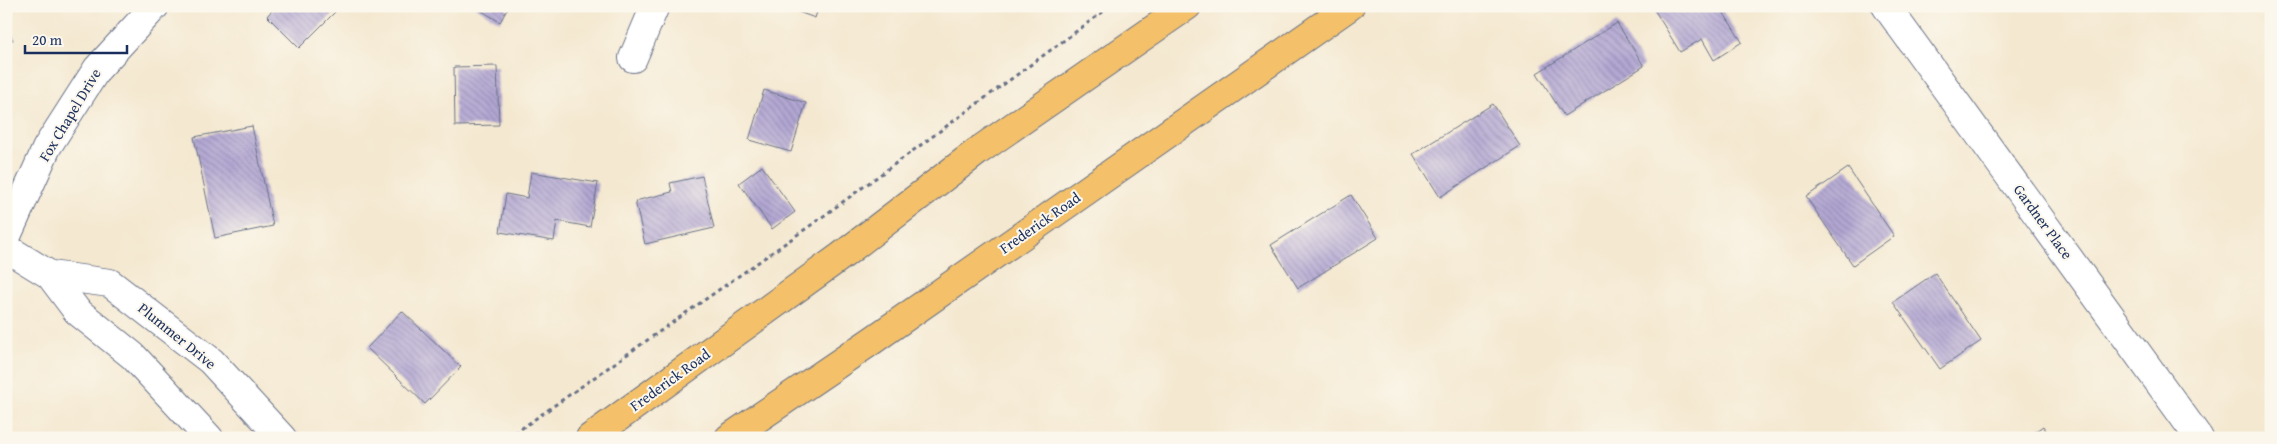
<svg xmlns="http://www.w3.org/2000/svg" width="2277" height="444" viewBox="0 0 2277 444" font-family="'Gentium Book Plus',serif">
<defs>
<pattern id="building-back-hatch" width="6" height="6" patternUnits="userSpaceOnUse" patternTransform="scale(1.25)"><rect width="6" height="6" fill="#b3a7d3"/><path d="M-1 5l2 2M0 0l6 6M5-1l2 2" fill="none" stroke="#9188ae"/></pattern>
</defs>
<rect width="100%" height="100%" fill="#fbf7ec"/>
<filter id="ink" filterUnits="userSpaceOnUse"><feTurbulence type="fractalNoise" baseFrequency=".02" numOctaves="2"/><feDisplacementMap in="SourceGraphic" scale="10" xChannelSelector="R" yChannelSelector="G"/><feConvolveMatrix kernelMatrix="1 2 1 2 8 2 1 2 1" color-interpolation-filters="sRGB"/></filter>
<filter id="wash" filterUnits="userSpaceOnUse"><feTurbulence type="fractalNoise" baseFrequency=".0096" numOctaves="4" result="noise"/><feDisplacementMap in="SourceGraphic" scale="20" xChannelSelector="R" yChannelSelector="G"/><feGaussianBlur stdDeviation="1.12" result="paint"/><feColorMatrix in="noise" values="0 0 0 0 0 0 0 0 0 0 0 0 0 0 0 0 0 1.4 0 .05"/><feComposite in="paint" operator="in"/></filter>
<g filter="url(#wash)">
<rect width="100%" height="100%" fill="#f4e8d0"/>
<g id="blocks">
<g fill="url(#building-back-hatch)">
<polygon points="276,6 341,6 299,48 267,16"/>
<polygon points="474,6 509,6 500,22"/>
<polygon points="782,6 819,6 815,18"/>
<polygon points="1652,6 1732,6 1723,12 1742,42 1714,60 1702,39 1680,52"/>
<polygon points="1617,23 1644,66 1564,116 1537,73"/>
<polygon points="6,24 13,40 6,43"/>
<polygon points="497,66 499,125 455,126 454,67"/>
<polygon points="764,90 806,103 791,152 749,140"/>
<polygon points="1493,104 1520,146 1440,197 1413,154"/>
<polygon points="252,126 273,226 215,238 194,137"/>
<polygon points="762,166 795,212 772,229 739,183"/>
<polygon points="1848,168 1894,236 1853,265 1806,197"/>
<polygon points="531,172 598,183 590,227 557,221 554,241 500,232 506,194 527,198"/>
<polygon points="702,176 714,228 645,244 635,201 672,192 670,183"/>
<polygon points="1351,195 1378,238 1298,288 1271,245"/>
<polygon points="1935,273 1981,341 1940,369 1893,302"/>
<polygon points="402,311 461,367 425,404 367,348"/>
<polygon points="2043,426 2051,438 2026,438"/>
</g>
</g>
</g>
<g filter="url(#ink)">
<use href="#blocks" fill-opacity="0" stroke="#677086" stroke-width="1"/>
<g fill="none" stroke-linecap="round" stroke-linejoin="round">
<defs>
<g id="minor">
<polyline points="1886,6 2199,438"/>
<polyline points="633,58 655,6"/>
<polyline points="6,238 47,147 97,69 155,6"/>
<polyline points="6,248 50,275 77,311 133,356 209,438"/>
<polyline points="50,275 110,283 211,361 282,438"/>
</g>
<g id="major">
<polyline points="590,438 840,257 978,151 1187,6"/>
<polyline points="729,438 873,340 1350,6"/>
</g>
</defs>
<use href="#minor" stroke="#677086" stroke-width="30"/>
<use href="#major" stroke="#677086" stroke-width="30"/>
<polyline stroke="#677086" stroke-width="3" stroke-dasharray="4 4" stroke-linecap="butt" points="508,438 814,223 1111,6"/>
<use href="#minor" stroke="#fff" stroke-width="28"/>
<use href="#major" stroke="#f4c16a" stroke-width="28"/>
</g>
</g>
<g text-anchor="middle" stroke-width="4" stroke-linejoin="round" paint-order="stroke">
<g font-size="15" fill="#1b2f5e" stroke="#fbf7ec">
<text transform="translate(70 115) rotate(-59)" y="5">Fox Chapel Drive</text>
<text transform="translate(2043 222) rotate(54)" y="5">Gardner Place</text>
<text transform="translate(1040 223) rotate(-35)" y="5">Frederick Road</text>
<text transform="translate(177 336) rotate(39)" y="5">Plummer Drive</text>
<text transform="translate(670 380) rotate(-36)" y="5">Frederick Road</text>
</g>
</g>
<rect width="2277" height="444" fill="none" stroke="#fbf7ec" stroke-width="25"/>
<path d="M25 45v8h102v-8" fill="none" stroke="#1b2f5e" stroke-width="2.5"/>
<text x="32" y="45" font-size="15" fill="#1b2f5e" stroke="#fbf7ec" stroke-width="4" paint-order="stroke">20 m</text>
</svg>
